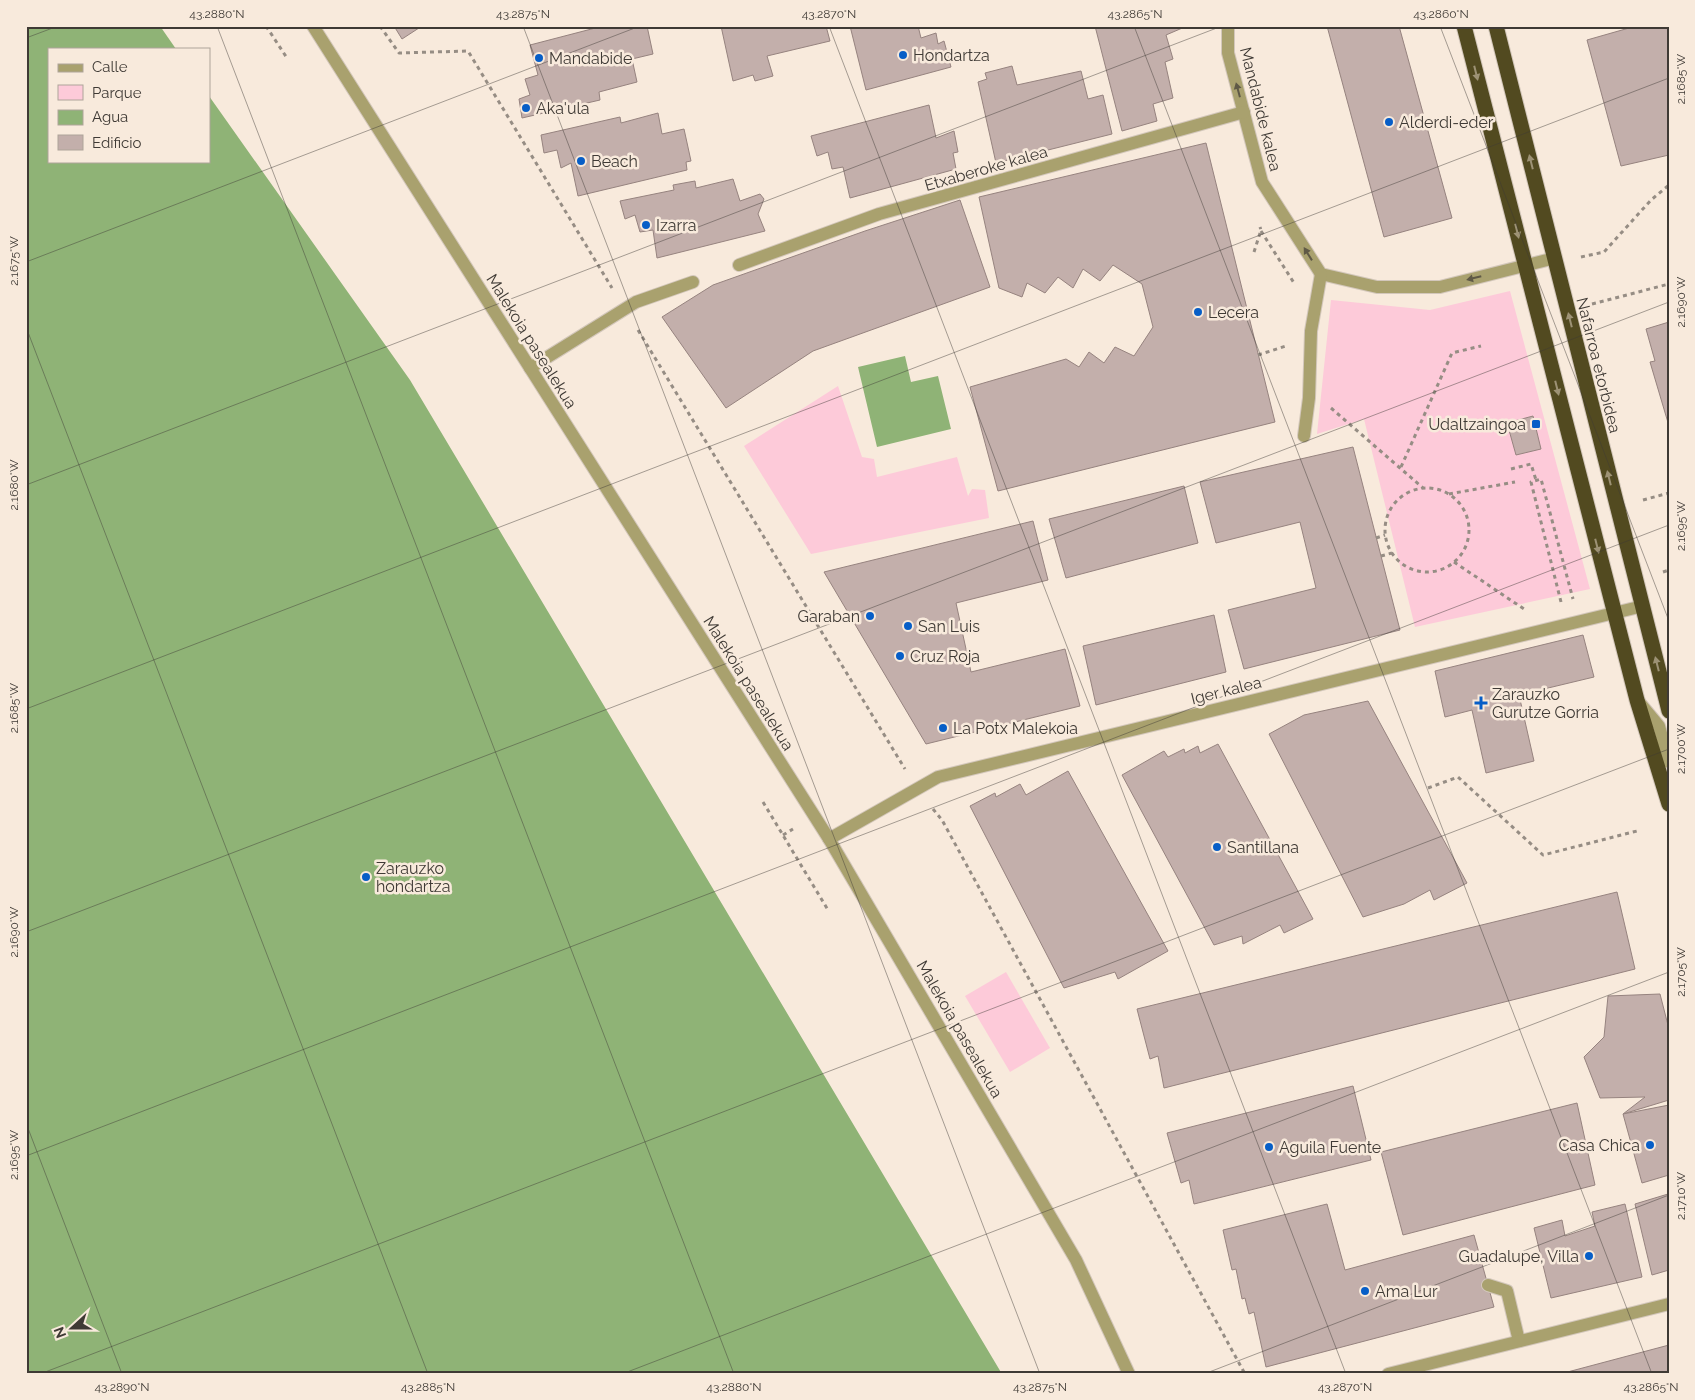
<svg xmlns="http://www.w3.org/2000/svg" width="1695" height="1400" viewBox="0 0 1695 1400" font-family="Raleway,sans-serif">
<rect width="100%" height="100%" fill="#f8eadc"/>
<g fill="#fdcad9">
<polygon points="1510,291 1590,589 1415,627 1364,419 1317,434 1331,300 1430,310"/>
<polygon points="838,386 862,457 874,459 877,477 957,457 968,496 972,489 985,490 989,518 811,554 744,446"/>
<polygon points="1006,972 1050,1048 1010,1072 965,996"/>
</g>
<g fill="#8fb376">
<polygon points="26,26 160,26 176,49 49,49 49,161 209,161 209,96 410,380 1002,1374 26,1374"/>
<polygon points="905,356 911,382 938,376 951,429 877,447 858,367"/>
</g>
<g fill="#c3afab" stroke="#96837f">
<polygon points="394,26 422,26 402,39"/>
<polygon points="603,26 647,26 653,54 632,59 637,82 599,92 600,100 522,118 519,99 530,95 525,79 538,75 530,45"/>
<polygon points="721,26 826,26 830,41 767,56 773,76 755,81 753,75 733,81"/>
<polygon points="850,26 918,26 921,38 936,33 938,44 944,41 951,67 866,90"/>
<polygon points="1095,26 1187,26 1166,35 1173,59 1165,62 1173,98 1153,104 1157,121 1122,131"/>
<polygon points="1327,26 1399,26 1452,218 1384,237"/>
<polygon points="1636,26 1669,26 1669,155 1621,166 1587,40"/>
<polygon points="1012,66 1017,85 1081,71 1088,99 1103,95 1112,134 996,163 978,82 987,79 985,73"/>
<polygon points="929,105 936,138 954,131 958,152 953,153 956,169 850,198 843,167 832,169 828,152 817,156 811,136"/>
<polygon points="658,113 662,134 684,129 691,161 686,162 687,170 578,196 571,163 561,168 557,150 544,153 541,135 620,117 621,123"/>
<polygon points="1206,143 1275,422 998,491 970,387 1066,359 1079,367 1089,352 1104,363 1115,347 1134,356 1153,327 1142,284 1113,265 1100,281 1083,269 1073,288 1058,277 1045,293 1027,283 1022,297 999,288 979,197"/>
<polygon points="733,179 740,201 760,194 764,199 758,214 765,231 657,258 653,230 640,232 635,215 625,219 620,201 674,190 673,185 695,181 696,188"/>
<polygon points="960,200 990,287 813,351 726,408 662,317 713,285 865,231"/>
<polygon points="1669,322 1669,426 1650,362 1655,361 1646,329"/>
<polygon points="1533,416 1541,449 1516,455 1507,423"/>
<polygon points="1353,447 1400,630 1244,669 1228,610 1316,588 1300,522 1216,543 1200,482"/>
<polygon points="1184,486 1198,543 1066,578 1049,519"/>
<polygon points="1033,521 1048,580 956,603 971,672 1065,649 1080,706 926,744 824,572"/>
<polygon points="1214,615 1226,672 1096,705 1083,646"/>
<polygon points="1583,635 1594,677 1519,695 1534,761 1486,773 1472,710 1445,717 1435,671"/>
<polygon points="1368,701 1467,883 1434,900 1430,890 1404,904 1363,917 1269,734 1304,715"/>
<polygon points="1218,744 1313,919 1284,933 1280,925 1243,944 1242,936 1214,945 1122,775 1164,751 1168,757 1184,749 1185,753 1198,746 1200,753"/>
<polygon points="1068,771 1168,951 1118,979 1115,972 1064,988 970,806 995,793 996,797 1020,784 1026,795"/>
<polygon points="1617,892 1635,969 1164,1088 1158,1056 1150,1059 1137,1009"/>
<polygon points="1660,994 1669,1029 1669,1100 1623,1114 1645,1097 1600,1098 1584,1057 1604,1037 1608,996"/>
<polygon points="1353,1086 1371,1160 1194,1204 1189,1180 1181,1183 1167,1133"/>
<polygon points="1577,1103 1595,1185 1403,1235 1381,1152"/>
<polygon points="1669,1105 1669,1175 1642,1183 1623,1114"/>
<polygon points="1668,1194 1669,1270 1652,1275 1635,1204"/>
<polygon points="1327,1204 1345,1270 1474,1235 1494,1307 1266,1367 1254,1312 1249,1314 1245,1298 1242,1299 1236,1269 1232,1270 1223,1230"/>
<polygon points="1625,1204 1642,1277 1551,1298 1534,1228 1562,1220 1565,1236 1595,1226 1592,1212"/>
<polygon points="1669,1345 1669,1374 1560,1374"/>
</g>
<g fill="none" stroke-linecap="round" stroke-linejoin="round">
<defs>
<g id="minor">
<polyline points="313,26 829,839 1076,1260 1129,1374"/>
<polyline points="1228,26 1228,53 1262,182 1321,274 1377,287 1440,287 1555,258"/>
<polyline points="739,265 879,214 1244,112"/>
<polyline points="530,368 636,302 693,282"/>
<polyline points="1304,436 1309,398 1311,331 1321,274"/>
<polyline points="1639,702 1659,726 1669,762"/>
<polyline points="829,839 938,777 1643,606"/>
<polyline points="1488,1285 1507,1291 1519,1341"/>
<polyline points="1388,1374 1669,1304"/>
</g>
<g id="highway">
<polyline points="1464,26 1637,700 1669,804"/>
<polyline points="1496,26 1669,711"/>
</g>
</defs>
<use href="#minor" stroke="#d3c7bb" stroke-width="14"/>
<use href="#highway" stroke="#d3c7bb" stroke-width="17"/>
<g stroke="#968d84" stroke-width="3" stroke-dasharray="4 4" stroke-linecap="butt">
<polyline points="266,26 287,58"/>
<polyline points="380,26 399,53 468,51 612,288"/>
<polyline points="1261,231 1294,283"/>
<polyline points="1254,252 1261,230 1260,227"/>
<polyline points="1581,257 1604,252 1651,200 1669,185"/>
<polyline points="1592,304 1669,284"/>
<polyline points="638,330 905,769"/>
<polyline points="1258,355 1286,346"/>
<polyline points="1331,408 1423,488"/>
<polyline points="1401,467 1452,353 1481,346"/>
<polyline points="1511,469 1531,464 1536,480"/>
<circle cx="1427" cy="530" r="42"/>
<polyline points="1449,494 1515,482"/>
<polyline points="1643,500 1669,493"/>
<polyline points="1376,538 1385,535"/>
<polyline points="1381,556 1392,553"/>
<polyline points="1454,562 1524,609"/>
<polyline points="1663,572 1669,570"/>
<polyline points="1561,602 1531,482 1541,479 1573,599"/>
<polyline points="1428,788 1458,777 1543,855 1637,831"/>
<polyline points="763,802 828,910"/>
<polyline points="933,809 942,820 1245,1374"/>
<polyline points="783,835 793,829"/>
</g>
<use href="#minor" stroke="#a9a16e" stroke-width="12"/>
<use href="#highway" stroke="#524a20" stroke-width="15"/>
</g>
<defs><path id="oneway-solid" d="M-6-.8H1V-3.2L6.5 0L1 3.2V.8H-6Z" transform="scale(1.25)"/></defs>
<g fill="#9d9275">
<use href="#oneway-solid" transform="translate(1476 73) rotate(76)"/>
<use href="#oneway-solid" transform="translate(1531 162) rotate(-104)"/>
<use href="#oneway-solid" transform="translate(1517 231) rotate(76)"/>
<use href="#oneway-solid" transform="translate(1570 320) rotate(-104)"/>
<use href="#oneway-solid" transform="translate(1557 388) rotate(76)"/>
<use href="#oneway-solid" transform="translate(1609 478) rotate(-104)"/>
<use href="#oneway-solid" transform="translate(1597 546) rotate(76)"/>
<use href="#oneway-solid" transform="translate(1657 664) rotate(-104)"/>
</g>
<g fill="#5f5946">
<use href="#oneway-solid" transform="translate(1238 90) rotate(-105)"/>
<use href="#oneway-solid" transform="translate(1308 254) rotate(-122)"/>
<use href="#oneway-solid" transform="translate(1474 278) rotate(166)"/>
</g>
<path fill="none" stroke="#3f3a35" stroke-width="1" stroke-opacity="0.45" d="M217 26 734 1374M523 26 1040 1374M829 26 1346 1374M1134 26 1652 1374M1440 26 1669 621M26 38 58 26M26 262 640 26M26 327 428 1374M26 485 1222 26M26 709 1669 78M26 932 1669 302M26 1123 122 1374M26 1156 1669 525M40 1374 1669 749M622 1374 1669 972M1204 1374 1669 1195"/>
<g fill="#075ec7" stroke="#f8eadc" stroke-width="2">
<circle cx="903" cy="55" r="5"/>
<circle cx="539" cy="58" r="5"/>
<circle cx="526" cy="108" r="5"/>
<circle cx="1389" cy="122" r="5"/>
<circle cx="581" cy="161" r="5"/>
<circle cx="646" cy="225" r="5"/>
<circle cx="1198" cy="312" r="5"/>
<rect x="1531" y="419" width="10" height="10" rx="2.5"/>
<circle cx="870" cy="616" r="5"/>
<circle cx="908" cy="626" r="5"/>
<circle cx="900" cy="656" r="5"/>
<path d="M1478.5 695.5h5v5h5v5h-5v5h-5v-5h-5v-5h5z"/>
<circle cx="943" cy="728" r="5"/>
<circle cx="1217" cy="847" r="5"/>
<circle cx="366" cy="877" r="5"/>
<circle cx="1650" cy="1145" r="5"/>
<circle cx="1269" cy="1147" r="5"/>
<circle cx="1589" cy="1256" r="5"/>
<circle cx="1365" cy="1291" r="5"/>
</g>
<g text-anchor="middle" stroke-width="5" stroke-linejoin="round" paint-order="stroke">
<g font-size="16" fill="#3f3a35" stroke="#f8eadc" text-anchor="start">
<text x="913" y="61">Hondartza</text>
<text x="549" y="64">Mandabide</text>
<text x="536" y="114">Aka'ula</text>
<text x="1399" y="128">Alderdi-eder</text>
<text x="591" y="167">Beach</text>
<text x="656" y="231">Izarra</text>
<text x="1208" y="318">Lecera</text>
<text x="1526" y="430" text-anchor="end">Udaltzaingoa</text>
<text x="860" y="622" text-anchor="end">Garaban</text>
<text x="918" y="632">San Luis</text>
<text x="910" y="662">Cruz Roja</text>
<text x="1492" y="700">Zarauzko<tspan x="1492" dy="18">Gurutze Gorria</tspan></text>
<text x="953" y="734">La Potx Malekoia</text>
<text x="1227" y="853">Santillana</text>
<text x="376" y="874">Zarauzko<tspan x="376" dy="18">hondartza</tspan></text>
<text x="1640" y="1151" text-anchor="end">Casa Chica</text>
<text x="1279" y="1153">Aguila Fuente</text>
<text x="1579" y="1262" text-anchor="end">Guadalupe, Villa</text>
<text x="1375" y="1297">Ama Lur</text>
</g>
<g font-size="16" fill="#3f3a35" stroke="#f8eadc">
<text transform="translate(1261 109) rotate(76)" y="6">Mandabide kalea</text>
<text transform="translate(986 168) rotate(-16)" y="6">Etxaberoke kalea</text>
<text transform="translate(532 341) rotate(58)" y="6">Malekoia pasealekua</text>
<text transform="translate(1599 365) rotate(76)" y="6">Nafarroa etorbidea</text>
<text transform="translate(749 683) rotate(58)" y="6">Malekoia pasealekua</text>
<text transform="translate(1226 690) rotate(-14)" y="6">Iger kalea</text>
<text transform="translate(960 1029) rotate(60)" y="6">Malekoia pasealekua</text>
</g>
</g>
<rect width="1695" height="1400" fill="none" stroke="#f8eadc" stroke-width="55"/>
<rect x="48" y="48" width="162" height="115" fill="#f8eadc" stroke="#aea499"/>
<rect x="58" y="64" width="25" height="8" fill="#a9a16e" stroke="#aea499"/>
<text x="92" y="72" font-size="15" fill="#3f3a35">Calle</text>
<rect x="58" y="85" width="25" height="15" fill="#fdcad9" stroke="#aea499"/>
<text x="92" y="98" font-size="15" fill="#3f3a35">Parque</text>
<rect x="58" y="110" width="25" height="15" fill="#8fb376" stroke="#aea499"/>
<text x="92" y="122" font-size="15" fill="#3f3a35">Agua</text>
<rect x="58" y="135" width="25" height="15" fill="#c3afab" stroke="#aea499"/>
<text x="92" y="148" font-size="15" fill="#3f3a35">Edificio</text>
<g transform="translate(72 1328) rotate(249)" stroke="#f8eadc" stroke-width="4" paint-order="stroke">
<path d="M0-4L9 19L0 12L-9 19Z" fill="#3f3a35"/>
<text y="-8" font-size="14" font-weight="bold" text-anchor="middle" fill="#3f3a35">N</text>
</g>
<rect x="28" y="28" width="1640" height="1344" fill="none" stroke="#3f3a35" stroke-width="2"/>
<g font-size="12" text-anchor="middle" fill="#3f3a35">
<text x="217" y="18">43.2880°N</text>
<text x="523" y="18">43.2875°N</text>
<text x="829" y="18">43.2870°N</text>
<text x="1135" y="18">43.2865°N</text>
<text x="1441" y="18">43.2860°N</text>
<text transform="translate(1681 79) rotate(-90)" y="4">2.1685°W</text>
<text transform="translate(14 261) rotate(-90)" y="4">2.1675°W</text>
<text transform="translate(1681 302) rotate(-90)" y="4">2.1690°W</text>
<text transform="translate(14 485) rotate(-90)" y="4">2.1680°W</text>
<text transform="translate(1681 526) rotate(-90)" y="4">2.1695°W</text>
<text transform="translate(14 708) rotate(-90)" y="4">2.1685°W</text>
<text transform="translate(1681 749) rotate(-90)" y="4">2.1700°W</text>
<text transform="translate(14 932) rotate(-90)" y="4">2.1690°W</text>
<text transform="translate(1681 972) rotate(-90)" y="4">2.1705°W</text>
<text transform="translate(14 1155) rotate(-90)" y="4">2.1695°W</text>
<text transform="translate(1681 1196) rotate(-90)" y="4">2.1710°W</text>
<text x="122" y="1391">43.2890°N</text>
<text x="428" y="1391">43.2885°N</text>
<text x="734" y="1391">43.2880°N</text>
<text x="1040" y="1391">43.2875°N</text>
<text x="1345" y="1391">43.2870°N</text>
<text x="1651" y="1391">43.2865°N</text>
</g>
</svg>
